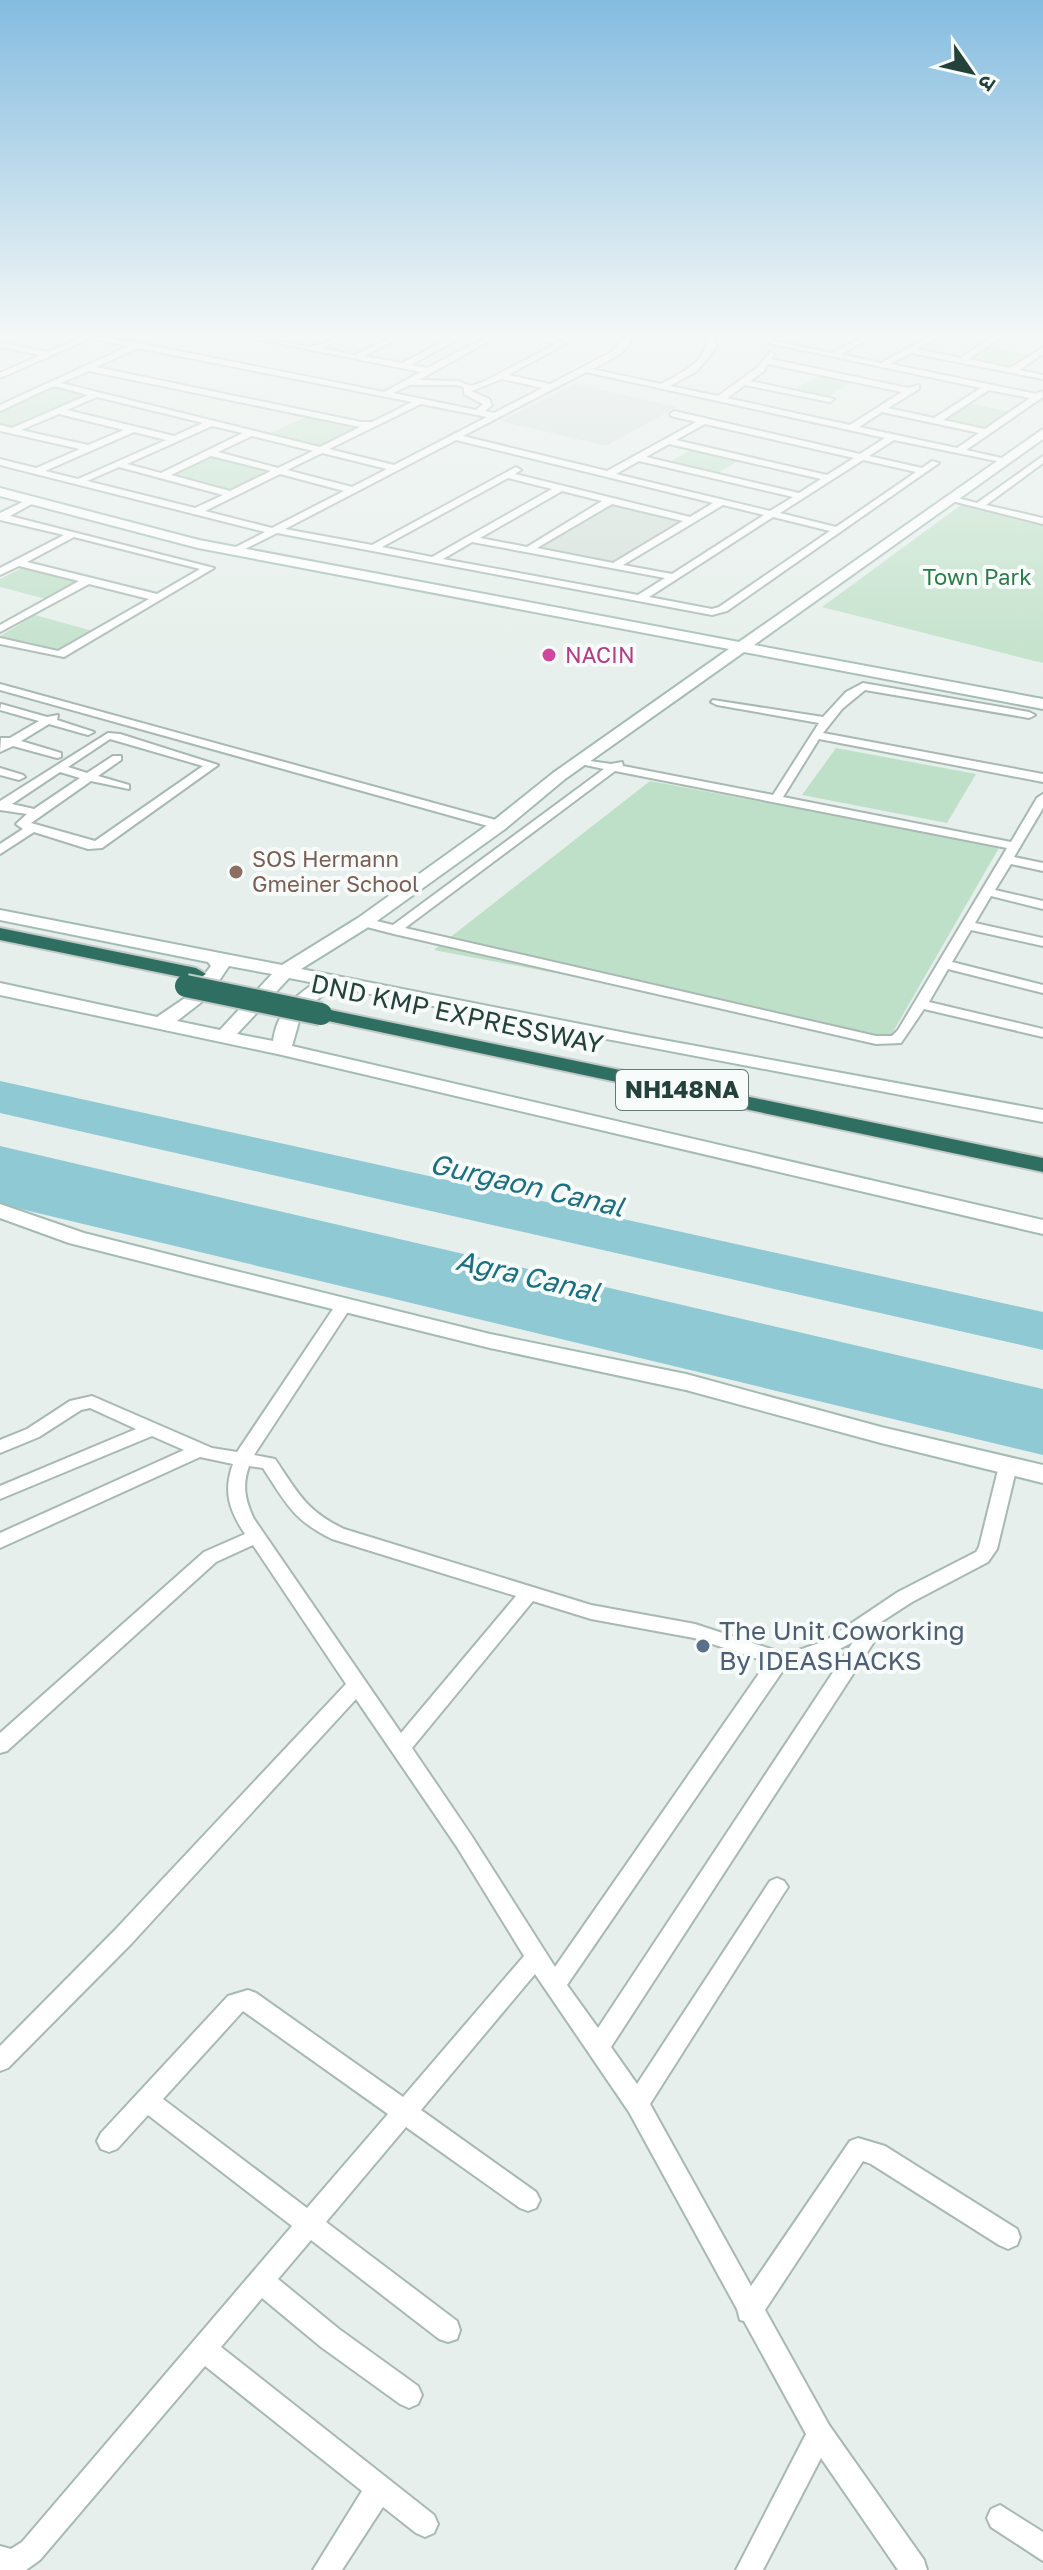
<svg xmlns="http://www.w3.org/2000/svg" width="1043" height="2570" viewBox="0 0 1043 2570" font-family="'Golos Text','Noto Sans Devanagari',sans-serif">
<rect width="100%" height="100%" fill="#e6efeb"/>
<g fill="#d4dfda">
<polygon points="575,384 677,407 606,446 501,421"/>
<polygon points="614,504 681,520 612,562 540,549"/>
</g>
<g fill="#bfe0c8">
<polygon points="988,347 1028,355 1007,368 967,360"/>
<polygon points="820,375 853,381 829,396 795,389"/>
<polygon points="57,386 91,394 11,429 0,426 0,411"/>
<polygon points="968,403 1010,412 985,429 943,419"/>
<polygon points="309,415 364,425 319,447 269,434"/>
<polygon points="692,449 740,460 716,474 668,463"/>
<polygon points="213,457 267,471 229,490 174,475"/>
<polygon points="961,505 1043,523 1043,663 822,607"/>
<polygon points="22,568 77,582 46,599 0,587 0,579"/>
<polygon points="35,615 93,631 57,652 0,636"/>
<polygon points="836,748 976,774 947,823 802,795"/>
<polygon points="650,781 1000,846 890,1037 434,950"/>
</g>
<g fill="#8ec9d4">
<polygon points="0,1081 1043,1312 1043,1350 0,1113"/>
<polygon points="0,1146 1043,1389 1043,1455 0,1204"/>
</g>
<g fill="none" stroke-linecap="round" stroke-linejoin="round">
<defs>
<g id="street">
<path d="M82 337H104L138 343 384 392 421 372 247 337C268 336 296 348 313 346 324 345 332 337 344 337L322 348 355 355 391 337H401L364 356 402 363 452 337H461L411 365 427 368 487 337H496L419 380 458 381 471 386 483 382 556 344 533 337H546L567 343 508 375 550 384 612 352 624 337H632C627 354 608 361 592 369L661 384C681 373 707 362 708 337H716V348L697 371 670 386 718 396 758 367 770 352 774 354 771 359 908 388 919 385V389L888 408 934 418 981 388 769 343 773 341 832 353 863 337H872L841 354 881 363 928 337H937L917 349 960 358 993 337H1002L968 359 1010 368 1043 348V354L1019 370 1043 375V379L911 353 890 364 1036 394 1042 391 1043 397 966 450 1006 459V463L894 440 869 456 922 468 932 461 939 463 727 611 712 615 277 533 235 554 232 553V549L265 532 0 465V459L36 468 80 449 0 431V425L12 428 88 395 54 386 0 411V405L129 346 91 338 0 378V373L41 355 0 347V343L48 352ZM138 348 412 402 372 422H361L96 367ZM768 364 902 392 850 425 727 398 745 385 830 402 834 399 750 381 764 371ZM89 371 360 427 320 447 61 383ZM586 372 885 438 860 454 674 411 670 414 671 416 696 422 607 471 463 436ZM502 379 543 388 494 413 485 411 492 405 489 399 471 391ZM410 385H457L464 388V394L483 404 476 410 393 393ZM989 390 1030 398 985 429 943 420ZM97 397 203 423 174 436 67 410ZM421 404 487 417 394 465 329 449ZM882 412 979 433 957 448 859 427ZM59 414 124 430 88 445 21 430ZM705 424 854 458 827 475 676 440ZM212 426 243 433 161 473 127 464ZM134 432 166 440 78 479 45 471ZM252 436 313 451 278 468 218 452ZM456 440 713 503 690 517 515 474 521 470 516 467 372 545 285 529ZM669 444 821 479 799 493 646 457ZM322 453 387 469 352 487 287 470ZM211 456 271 471 230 491 171 475ZM863 460 916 472 836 527 780 513ZM639 461 793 497 770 511 616 474ZM119 467 223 495 195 508 87 481ZM280 474 344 491 272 528 205 511ZM508 478 552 489 432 557 382 547ZM562 491 602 501 527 547 480 538ZM612 504 683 521 613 563 537 548ZM723 505 764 515 672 574 623 565ZM773 517 830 531 719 607 712 609 649 597ZM472 542 665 578 638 595 443 559Z"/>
<polygon points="1043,456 1043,463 986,505 1043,518 1043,524 944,499 949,496 977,503"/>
<path d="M29 499 37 501 10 516 214 568 64 657 0 644V638L58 651 149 599 89 584 0 632V625L79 581 19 566 0 575V568L64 535 0 520V513ZM74 537 200 569 157 594 27 562Z"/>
<path d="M863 683 1029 712 1035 715 1029 718 865 690 842 709 823 733 1043 774V782L819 739 783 797 1011 842 1037 798 1043 794V808L1014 857 1043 863V871L1011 864 995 890 1043 901V909L991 896 975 923 1043 938V946L971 930 952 962 1043 985V993L948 969 929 1002 1043 1029V1037L924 1009 901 1043 876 1044 394 934 359 925 358 922 364 918 393 925 604 769 576 763V759L611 764 622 762 623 766 773 795 819 723 717 705 711 702 713 700 823 717 846 692ZM615 771 1007 848 898 1030 892 1036H876L405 928Z"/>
<polygon points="0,684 503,822 505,825 499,829 495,828 0,690"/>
<polygon points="1,704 47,717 58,715 57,720 94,732 88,735 49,724 21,741 61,753 61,757 57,758 13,746 0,752 1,738 10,738 39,721 0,710"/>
<path d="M108 733 120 734 218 765 102 848 88 849 34 832 0 854V844L23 829 16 824 27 814 0 810V801ZM110 739 203 766 95 841 31 823 91 781 129 789V785L98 776 121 760V756H113L87 773 68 767ZM60 772 80 778 34 809 12 804Z"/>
<polygon points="0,768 23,775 25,777 19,780 0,775"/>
<path d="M345 1299 353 1304 254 1455 275 1459C298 1493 306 1511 344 1529L591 1605 695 1624 780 1652 799 1650 825 1641 898 1592 976 1552 979 1547 999 1466 1002 1462H1014L1017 1466 997 1549 988 1562 912 1602 881 1622 883 1626 881 1631 611 2047 637 2084 770 1881 777 1878 784 1881 788 1887 784 1893 650 2104 751 2286 850 2141 858 2138 885 2146 1017 2229 1020 2237 1017 2245 1008 2249 999 2245 871 2164 863 2161 765 2310 829 2425 924 2560 927 2570H898L821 2458 763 2570H736L806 2434 744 2321 740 2320 737 2309 629 2112 535 1974 421 2110 536 2192 540 2200 536 2208 528 2211 520 2208 406 2127 326 2222 457 2321 460 2330 457 2339 448 2342 439 2339 311 2240 278 2279 339 2329 418 2386 422 2395 418 2404 409 2408 400 2404 321 2347 262 2298 221 2347 434 2515 438 2524 434 2533 425 2537 416 2533 383 2507 342 2570H313L362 2491 205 2366 40 2560 26 2570H0V2546L11 2549 22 2542 292 2226 148 2115 117 2149 109 2152 101 2149 97 2141 101 2133 228 1996 248 1990 256 1993 403 2097 524 1956 457 1847 356 1699 131 1944 8 2068 0 2071V2046L115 1930 346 1684 253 1545 216 1562 7 1751 0 1753V1733L204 1552 245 1534C229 1510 223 1491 233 1464L200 1457 0 1548V1533L184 1450 152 1436 0 1499V1486L136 1429 90 1408 81 1410 39 1437 0 1453V1440L27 1429 70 1401 92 1396 212 1448 237 1452 339 1300ZM249 1466 263 1468C286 1503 293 1520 332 1539L516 1596 401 1733 254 1519C245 1500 242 1486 249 1466ZM533 1601 591 1619 694 1638 767 1662 555 1967 471 1835 412 1748ZM853 1642 598 2028 567 1985 786 1666 822 1658ZM243 2011 388 2114 307 2208 163 2099Z"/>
<polygon points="1000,2505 1043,2532 1043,2561 991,2527 987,2518 991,2509"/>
</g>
<g id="secondary">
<path d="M1043 429V439L754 645 1043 699V709L744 652 565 779 505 829 370 926 301 969 636 1035 1043 1110V1122L334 987 302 1011 292 1046 1043 1220V1234L282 1055 0 995V983L157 1017 188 996 211 966 208 962 0 920V910L282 965 358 918 493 821 553 773 729 649 198 548 0 496V488L199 540 739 642ZM229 966 272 974 220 1030 177 1021 208 997ZM289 978 315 983C292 998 277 1013 273 1041L237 1034Z"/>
<polygon points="0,1204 84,1233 187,1259 490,1334 686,1374 881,1427 1043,1465 1043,1483 881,1443 686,1390 490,1348 187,1273 69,1243 0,1218"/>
</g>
<g id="highway">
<polygon points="0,928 196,968 206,974 196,980 0,940"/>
<polygon points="321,1008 1043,1158 1043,1172 314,1018 311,1014 314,1010"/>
</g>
</defs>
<use href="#street" stroke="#a8b8b2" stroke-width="4"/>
<use href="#secondary" stroke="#a4bbb3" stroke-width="4"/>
<use href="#highway" stroke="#c2cac8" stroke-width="4"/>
<use href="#street" fill="#fff" fill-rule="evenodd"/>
<use href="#secondary" fill="#fff" fill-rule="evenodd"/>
<use href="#highway" fill="#2f6f62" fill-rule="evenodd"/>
<defs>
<polyline id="highway-bridge" points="186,986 321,1014"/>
</defs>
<use href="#highway-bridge" stroke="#c2cac8" stroke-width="26" stroke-linecap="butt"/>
<use href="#highway-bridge" stroke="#2f6f62" stroke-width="22"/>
</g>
<linearGradient id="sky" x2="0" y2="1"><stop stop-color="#84bce0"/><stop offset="0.48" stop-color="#f4f8f6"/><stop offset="1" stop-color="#f4f8f6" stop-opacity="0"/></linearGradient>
<rect width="1043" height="696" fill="url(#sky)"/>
<circle fill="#d1479c" stroke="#f7fbf9" stroke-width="3" cx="549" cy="655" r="8"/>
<circle fill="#8d6e63" stroke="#f7fbf9" stroke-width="3" cx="236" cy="872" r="8"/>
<circle fill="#5c6f8a" stroke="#f7fbf9" stroke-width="3" cx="703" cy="1646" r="8"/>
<g text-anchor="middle" stroke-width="8" stroke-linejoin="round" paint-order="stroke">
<g font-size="22" fill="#2d7a4b" stroke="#f7fbf9">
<text x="977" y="585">Town Park</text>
</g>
<g font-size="22" fill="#b23c85" stroke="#f7fbf9" text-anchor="start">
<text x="565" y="663">NACIN</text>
</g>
<g font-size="22" fill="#785e54" stroke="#f7fbf9" text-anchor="start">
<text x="252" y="867">SOS Hermann<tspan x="252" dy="25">Gmeiner School</tspan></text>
</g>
<rect fill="#f7fbf9" stroke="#637a73" stroke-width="2" x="616" y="1070" width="132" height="40" rx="6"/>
<g font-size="24" font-weight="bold" fill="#24423a">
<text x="682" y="1098">NH148NA</text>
</g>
<g font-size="26" fill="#24423a" stroke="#f7fbf9">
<text transform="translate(457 1014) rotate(12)" y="9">DND KMP EXPRESSWAY</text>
</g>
<g font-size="26" fill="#4e5e75" stroke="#f7fbf9" text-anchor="start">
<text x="719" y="1640">The Unit Coworking<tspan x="719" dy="30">By IDEASHACKS</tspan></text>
</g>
<g font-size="28" font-style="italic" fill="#1c6f80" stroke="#f7fbf9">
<text transform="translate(527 1185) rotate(13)" y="10">Gurgaon Canal</text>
<text transform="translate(528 1276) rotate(13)" y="10">Agra Canal</text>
</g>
</g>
<g transform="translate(971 72) rotate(124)" stroke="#f7fbf9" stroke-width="6" paint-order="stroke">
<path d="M0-6L14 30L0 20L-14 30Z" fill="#24423a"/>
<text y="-12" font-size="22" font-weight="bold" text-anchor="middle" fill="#24423a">उ</text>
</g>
</svg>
